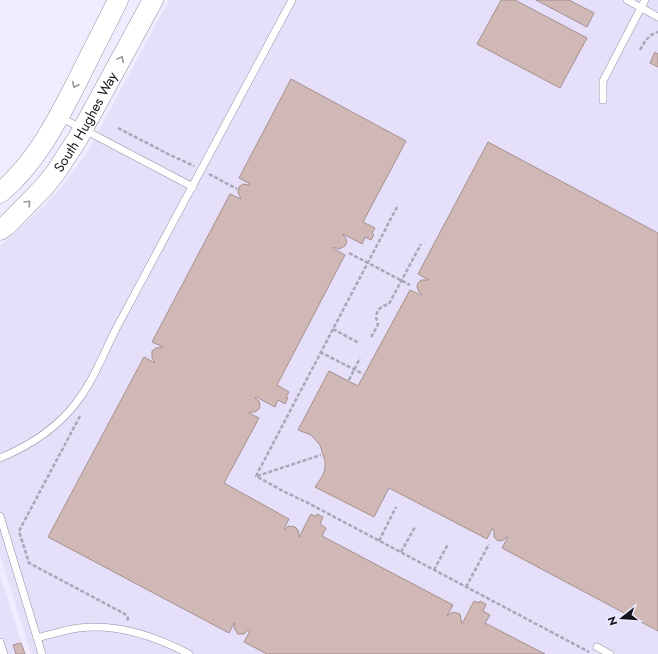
<svg xmlns="http://www.w3.org/2000/svg" width="658" height="654" viewBox="0 0 658 654" font-family="Jost,sans-serif">
<rect width="100%" height="100%" fill="#f0ebfe"/>
<g fill="#e6dffa">
<polygon points="169,0 658,0 658,654 31,654 0,555 0,246 47,203 63,185 88,151"/>
<polygon points="0,575 25,654 0,654"/>
</g>
<g fill="#cfb8b6" stroke="#a6908e">
<polygon points="501,0 515,0 587,38 560,88 477,44"/>
<polygon points="536,0 569,0 594,13 587,27"/>
<polygon points="655,52 658,54 658,67 650,63"/>
<polygon points="291,79 406,141 363,222 375,228 372,233 374,235 371,240 365,237 362,244 343,234 343,235 345,237 347,241 345,246 339,249 334,247 333,248 345,255 277,385 289,392 286,397 288,398 285,404 278,400 275,407 256,397 255,398 259,401 260,405 259,409 255,412 249,412 249,413 259,418 224,483 289,519 284,529 285,530 288,526 295,527 298,530 299,537 311,514 316,517 317,514 323,517 320,524 326,528 322,536 453,605 447,616 453,612 460,614 462,624 474,601 479,603 480,601 486,604 483,611 490,615 485,623 545,654 267,654 244,642 250,631 248,630 244,634 238,634 234,628 235,623 234,623 229,633 48,537 144,357 155,363 152,358 152,351 156,348 163,347 152,342 230,194 241,199 238,192 239,187 243,184 249,185 250,184 239,178"/>
<polygon points="488,142 658,233 658,631 502,548 508,537 507,537 504,540 498,541 494,537 494,530 492,529 487,539 389,488 374,517 315,487 323,475 325,468 325,461 320,445 311,435 298,430 329,371 358,386 410,290 421,295 422,294 419,292 417,287 418,283 421,280 429,280 418,274"/>
<polygon points="21,643 25,654 16,654 13,645"/>
</g>
<g fill="none" stroke-linecap="round" stroke-linejoin="round">
<defs>
<g id="lane">
<polyline points="627,0 658,17"/>
<polyline points="603,100 603,81 645,0"/>
<polyline points="60,117 193,187"/>
<path d="M0 458C29 446 57 428 76 403 94 380 104 352 117 327L292 0"/>
<polyline points="0,516 42,654"/>
<path d="M37 638C51 634 65 630 79 628 117 623 155 636 189 654"/>
<polyline points="0,642 4,654"/>
<polyline points="597,647 610,654"/>
</g>
<g id="secondary">
<path d="M0 193C36 163 57 121 78 80 91 53 105 27 118 0"/>
<path id="s1" d="M0 230 6 226 44 187 56 172 78 138 153 0"/>
</g>
</defs>
<use href="#lane" stroke="#9590a2" stroke-width="8"/>
<use href="#secondary" stroke="#9590a2" stroke-width="21"/>
<g stroke="#aaa6b5" stroke-width="2.5" stroke-dasharray="4 2" stroke-linecap="butt">
<path d="M640 50C645 41 648 35 658 32"/>
<polyline points="118,128 168,154 194,166"/>
<polyline points="209,174 237,189"/>
<polyline points="397,207 256,476 281,490 308,503 589,652"/>
<polyline points="349,253 410,285"/>
<polyline points="333,329 359,343"/>
<path d="M371 337 378 325C374 314 377 307 389 304L421 244"/>
<polyline points="320,352 363,374"/>
<polyline points="349,380 360,358"/>
<polyline points="80,416 19,531 29,563 125,614 128,618 127,622"/>
<polyline points="257,476 321,455"/>
<polyline points="379,541 396,507"/>
<polyline points="401,552 415,527"/>
<polyline points="434,570 448,544"/>
<polyline points="466,587 489,544"/>
</g>
<use href="#lane" stroke="#fff" stroke-width="7"/>
<use href="#secondary" stroke="#fff" stroke-width="20"/>
</g>
<defs><path id="oneway-chevron" d="M-2-3.5L2.5 0L-2 3.5" fill="none" stroke-width="1.6" stroke-linecap="round" stroke-linejoin="round"/></defs>
<g stroke="#979699">
<use href="#oneway-chevron" transform="translate(121 59) rotate(-62)"/>
<use href="#oneway-chevron" transform="translate(75 85) rotate(117)"/>
<use href="#oneway-chevron" transform="translate(28 203) rotate(-46)"/>
</g>
<g text-anchor="middle" stroke-width="3" stroke-linejoin="round" paint-order="stroke">
<g font-size="14" fill="#17151c" stroke="#f0ebfe">
<text dy="5" stroke="none"><textPath href="#s1" startOffset="139">South Hughes Way</textPath></text>
</g>
</g>
<g transform="translate(622 618) rotate(253)" stroke="#f0ebfe" stroke-width="3" paint-order="stroke">
<path d="M0-3L7 15L0 10L-7 15Z" fill="#17151c"/>
<text y="-6" font-size="11" font-weight="bold" text-anchor="middle" fill="#17151c">N</text>
</g>
</svg>
